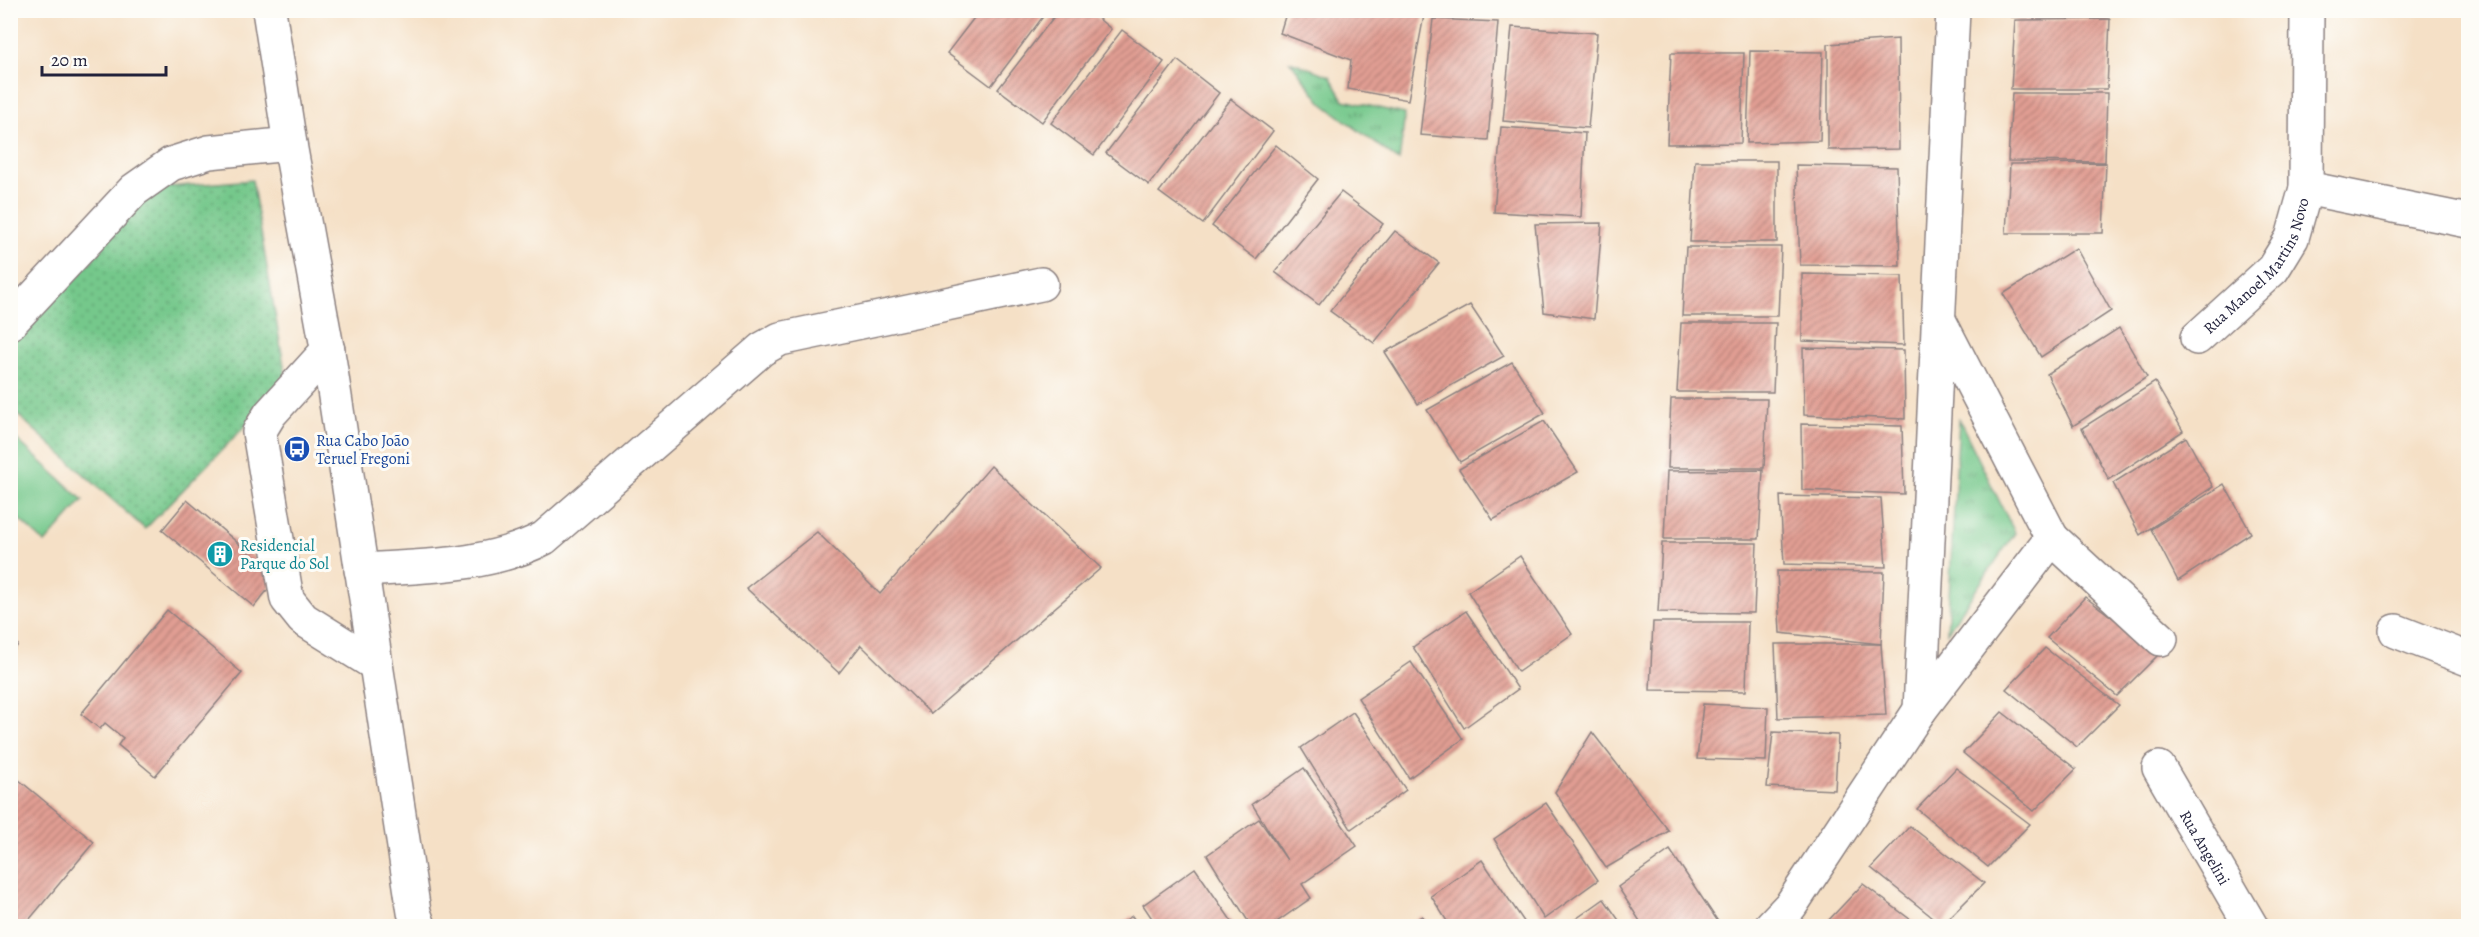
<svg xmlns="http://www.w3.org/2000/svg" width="2479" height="937" viewBox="0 0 2479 937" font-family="Alegreya,serif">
<defs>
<pattern id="grass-dots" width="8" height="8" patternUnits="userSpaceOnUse" patternTransform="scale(1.5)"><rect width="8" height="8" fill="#75c88b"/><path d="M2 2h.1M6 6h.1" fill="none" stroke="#60a273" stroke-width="1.8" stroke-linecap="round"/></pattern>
<pattern id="park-tufts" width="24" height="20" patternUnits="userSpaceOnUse" patternTransform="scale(1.5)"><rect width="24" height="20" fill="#75c88b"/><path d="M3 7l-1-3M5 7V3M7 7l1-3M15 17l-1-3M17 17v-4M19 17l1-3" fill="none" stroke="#60a273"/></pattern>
<pattern id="building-hatch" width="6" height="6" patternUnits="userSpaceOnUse" patternTransform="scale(1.5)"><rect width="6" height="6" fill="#e19e93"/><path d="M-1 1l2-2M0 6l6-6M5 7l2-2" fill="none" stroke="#b68079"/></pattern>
</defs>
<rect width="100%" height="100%" fill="#fdfcf7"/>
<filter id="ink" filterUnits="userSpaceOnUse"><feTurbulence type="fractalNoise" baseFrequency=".0167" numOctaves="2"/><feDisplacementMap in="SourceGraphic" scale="12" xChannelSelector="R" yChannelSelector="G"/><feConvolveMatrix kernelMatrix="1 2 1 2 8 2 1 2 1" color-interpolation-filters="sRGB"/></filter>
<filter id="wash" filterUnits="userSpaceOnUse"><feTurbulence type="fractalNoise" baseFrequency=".008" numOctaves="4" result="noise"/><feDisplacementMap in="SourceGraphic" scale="24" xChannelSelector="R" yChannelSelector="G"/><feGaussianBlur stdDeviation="1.35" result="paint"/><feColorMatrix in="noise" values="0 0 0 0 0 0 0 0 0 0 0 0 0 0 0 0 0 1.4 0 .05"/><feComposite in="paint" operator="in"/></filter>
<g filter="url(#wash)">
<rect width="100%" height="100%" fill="#f5e0c6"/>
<polygon fill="url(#grass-dots)" stroke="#4c7563" stroke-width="1.5" points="252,180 287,383 145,529 11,409 11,333 156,188"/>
<g fill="url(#park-tufts)" stroke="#4c7563" stroke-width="1.5">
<polygon points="1290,61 1330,76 1344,100 1405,114 1399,161 1322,103"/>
<polygon points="1959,419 2015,533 1947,632"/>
</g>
<polygon fill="#75c88b" stroke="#4c7563" stroke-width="1.5" points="14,437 83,500 45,543 11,512 10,441"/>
<g id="blocks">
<g fill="url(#building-hatch)">
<polygon points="980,10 1048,10 991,86 947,53"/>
<polygon points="1059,10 1088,10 1111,29 1042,122 998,89"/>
<polygon points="1287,10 1425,10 1408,100 1348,89 1351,60 1280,33"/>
<polygon points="2012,10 2108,10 2108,17 2011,17"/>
<polygon points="1433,19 1498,22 1488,140 1420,135"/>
<polygon points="2110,19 2107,89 2011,89 2015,20"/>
<polygon points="1512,27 1597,33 1588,128 1503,121"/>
<polygon points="1122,30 1164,62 1094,155 1051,123"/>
<polygon points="1898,39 1899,149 1828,150 1828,44"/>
<polygon points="1750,51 1823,52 1820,141 1747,143"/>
<polygon points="1671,53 1744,53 1741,143 1667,144"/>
<polygon points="1177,60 1219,93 1149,185 1106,153"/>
<polygon points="2012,93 2107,93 2105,162 2008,161"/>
<polygon points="1231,99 1273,131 1203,224 1159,192"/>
<polygon points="1501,127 1585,133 1581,217 1494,212"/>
<polygon points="1276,145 1318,179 1256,259 1212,226"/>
<polygon points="1695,161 1777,161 1777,242 1690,242"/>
<polygon points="2106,163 2103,233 2006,233 2010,164"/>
<polygon points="1796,165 1897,167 1900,266 1800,265"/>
<polygon points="1341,192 1383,224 1319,305 1275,272"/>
<polygon points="1602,223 1594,319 1544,312 1535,224"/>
<polygon points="1395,231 1439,263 1374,343 1330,311"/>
<polygon points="1686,247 1781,247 1778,316 1682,316"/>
<polygon points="2076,248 2111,311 2041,357 2003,294"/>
<polygon points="1802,274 1902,276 1904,345 1802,341"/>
<polygon points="1470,305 1504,356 1418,404 1385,352"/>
<polygon points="1681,323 1776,323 1773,392 1677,392"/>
<polygon points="2119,328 2147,377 2073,426 2047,374"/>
<polygon points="1803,348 1904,350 1905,419 1804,415"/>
<polygon points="1512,362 1545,413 1460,462 1427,410"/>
<polygon points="2155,382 2183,431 2109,480 2082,428"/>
<polygon points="1671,399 1767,399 1764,468 1668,468"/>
<polygon points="1544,421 1578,472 1493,520 1459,469"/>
<polygon points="1801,424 1902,426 1904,494 1802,490"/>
<polygon points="2186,437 2213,487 2140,535 2113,483"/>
<polygon points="991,466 1101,568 931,714 861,645 839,673 746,588 817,532 880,594"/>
<polygon points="1763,470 1759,539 1664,539 1667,471"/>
<polygon points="2224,484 2251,533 2178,581 2151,529"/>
<polygon points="1780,496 1881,498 1886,567 1784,564"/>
<polygon points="187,500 278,577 254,607 162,530"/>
<polygon points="1662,543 1757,543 1754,613 1658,612"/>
<polygon points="1520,556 1572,634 1518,672 1468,592"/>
<polygon points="1777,571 1884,572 1881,644 1780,633"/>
<polygon points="2085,597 2160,653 2117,696 2047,638"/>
<polygon points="167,610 242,673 155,776 118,745 123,738 105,723 100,729 81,714"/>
<polygon points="1466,611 1518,689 1464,728 1413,647"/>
<polygon points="1653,622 1748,622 1746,691 1650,690"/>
<polygon points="10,639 18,645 10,655"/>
<polygon points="1775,644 1881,644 1886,715 1778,718"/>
<polygon points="2045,648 2119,705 2077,747 2006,689"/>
<polygon points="1411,662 1463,739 1409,778 1358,698"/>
<polygon points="1703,704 1768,707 1766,761 1697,759"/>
<polygon points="1353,712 1406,790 1351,829 1301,748"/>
<polygon points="2002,712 2076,769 2034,811 1963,753"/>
<polygon points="1592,732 1669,831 1606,868 1555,792"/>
<polygon points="1773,732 1838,735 1835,790 1767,787"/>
<polygon points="1304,768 1357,846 1302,884 1311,898 1271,926 1251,926 1207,855 1259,819 1287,860 1252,804"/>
<polygon points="1956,768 2030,824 1988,867 1917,809"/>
<polygon points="19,780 94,842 24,926 10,926 10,791"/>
<polygon points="1546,803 1598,880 1544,919 1494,839"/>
<polygon points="1910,826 1984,883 1942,925 1871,868"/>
<polygon points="1670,850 1721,926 1643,926 1618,887"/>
<polygon points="1482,860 1527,926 1450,926 1431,896"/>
<polygon points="1195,868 1235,926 1157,926 1143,905"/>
<polygon points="1863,884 1919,926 1824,925"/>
<polygon points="1604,899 1623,926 1566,926"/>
<polygon points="1132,916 1139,926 1117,926"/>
<polygon points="1422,916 1429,926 1406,926"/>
</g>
</g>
</g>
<g filter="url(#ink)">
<use href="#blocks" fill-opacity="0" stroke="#8c8180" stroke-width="1.5"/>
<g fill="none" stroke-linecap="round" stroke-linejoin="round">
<defs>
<g id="minor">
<polyline points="269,10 290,144 330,364 414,912 419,926"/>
<polyline points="2306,188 2468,221"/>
<polyline points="10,323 134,190 171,164 209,152 290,144"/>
<path id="s1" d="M2197 338 2273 269 2292 238 2306 188 2307 10"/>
<polyline points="328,350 270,414 259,432 287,599 303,619 375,664"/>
<polyline points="2052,538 2161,639"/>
<path d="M361 570C422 566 489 567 544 538L762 349 780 339 1041 284"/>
<polyline points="2396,631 2468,659"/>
<polyline points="1920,710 1953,10"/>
<path id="s2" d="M2159 768 2251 926"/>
<polyline points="1771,926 1791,905 1920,710 2052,538 1939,320"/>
</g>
</defs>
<use href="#minor" stroke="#8c8180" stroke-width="36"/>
<use href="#minor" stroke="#fff" stroke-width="33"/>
</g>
</g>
<defs>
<symbol id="bus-disc" viewBox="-11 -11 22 22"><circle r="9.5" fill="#1a4fb4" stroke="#fdfcf7"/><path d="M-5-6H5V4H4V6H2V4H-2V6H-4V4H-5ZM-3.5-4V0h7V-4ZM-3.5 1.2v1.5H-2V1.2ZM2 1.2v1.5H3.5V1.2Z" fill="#fff"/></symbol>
<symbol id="building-disc" viewBox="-11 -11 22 22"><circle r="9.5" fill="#0f9aa8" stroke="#fdfcf7"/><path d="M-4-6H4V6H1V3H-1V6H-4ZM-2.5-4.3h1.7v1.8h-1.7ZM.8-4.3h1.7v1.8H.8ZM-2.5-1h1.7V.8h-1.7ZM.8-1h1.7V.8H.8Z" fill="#fff"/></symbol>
</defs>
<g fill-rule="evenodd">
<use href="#bus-disc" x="282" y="434" width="30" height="30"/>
<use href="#building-disc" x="205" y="539" width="30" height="30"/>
</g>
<g text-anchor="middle" stroke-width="6" stroke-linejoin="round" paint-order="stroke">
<g font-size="16" fill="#22223b" stroke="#fdfcf7">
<text dy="6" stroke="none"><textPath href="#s1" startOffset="96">Rua Manoel Martins Novo</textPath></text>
<text dy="6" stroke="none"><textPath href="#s2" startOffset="92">Rua Angelini</textPath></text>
</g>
<g font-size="16" fill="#164399" stroke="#fdfcf7" text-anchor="start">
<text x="316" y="446">Rua Cabo João<tspan x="316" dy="18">Teruel Fregoni</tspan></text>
</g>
<g font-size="16" fill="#0d838f" stroke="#fdfcf7" text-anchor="start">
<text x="240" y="551">Residencial<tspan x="240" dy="18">Parque do Sol</tspan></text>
</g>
</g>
<rect width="2479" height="937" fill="none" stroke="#fdfcf7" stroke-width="36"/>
<path d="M42 66v9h124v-9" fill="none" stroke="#22223b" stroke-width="3"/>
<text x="51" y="66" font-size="18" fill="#22223b" stroke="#fdfcf7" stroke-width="4.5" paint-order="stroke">20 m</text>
</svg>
